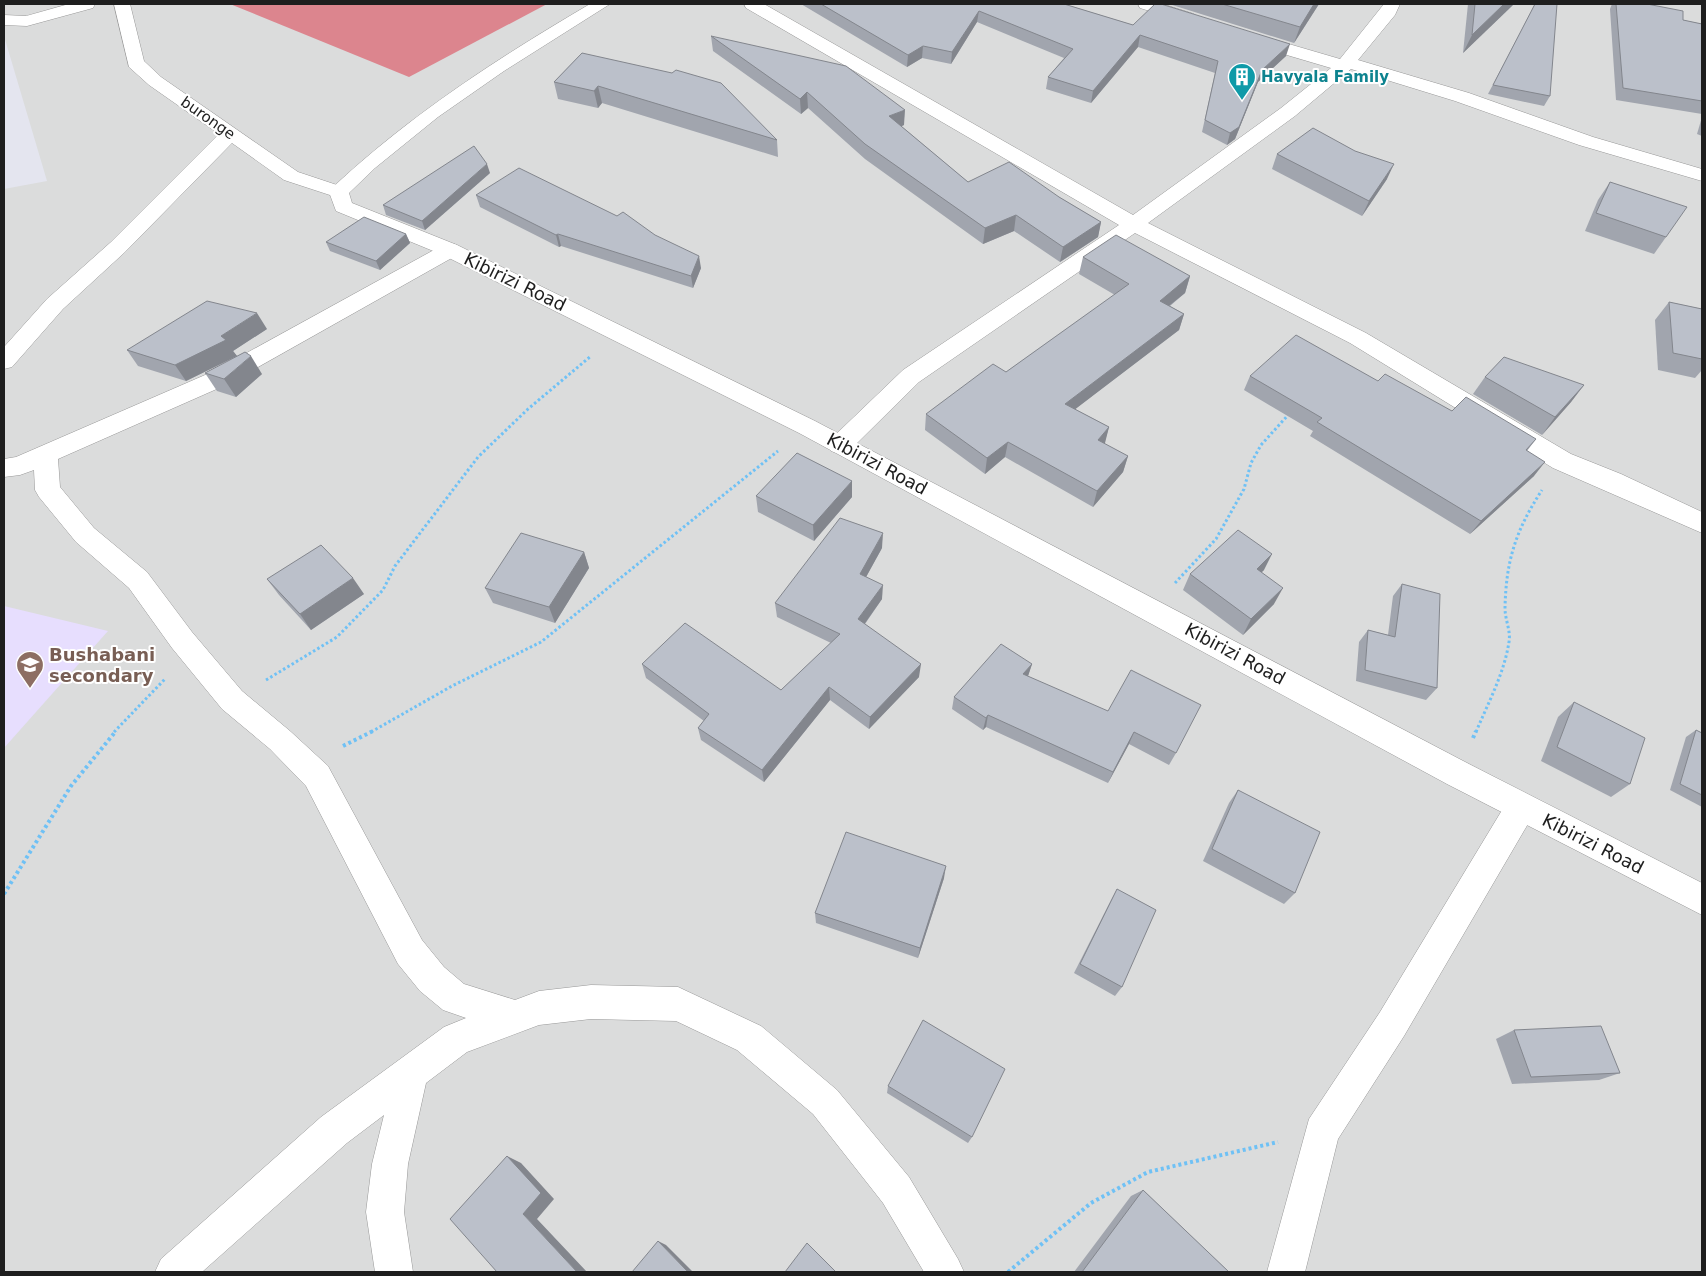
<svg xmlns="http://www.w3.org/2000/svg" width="1706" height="1276" viewBox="0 0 1706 1276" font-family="'DejaVu Sans',sans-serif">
<rect width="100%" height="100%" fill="#e4e5ef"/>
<polygon fill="#dbdcdc" points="4,4 1702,4 1702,1272 4,1272 4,189 47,181 4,36"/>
<polygon fill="#e7defe" points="4,606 108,631 4,748"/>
<polygon fill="#dc858e" points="230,4 547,4 409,77"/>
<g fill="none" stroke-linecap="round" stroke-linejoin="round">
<defs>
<g id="minor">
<polygon points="69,4 95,4 93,8 27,26 4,25 4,15 26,16"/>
<polygon points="114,4 130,4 144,61 161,77 298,172 346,188 349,192 346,196 339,198 284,180 232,143 125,252 63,309 12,367 4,369 4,347 47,299 111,242 219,134 149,85 129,67"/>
<polygon points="744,4 764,4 1133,215 1281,108 1331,68 1246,43 1243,39 1246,35 1258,35 1340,59 1384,4 1400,4 1395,15 1358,60 1469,93 1593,137 1702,169 1702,181 1579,145 1455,101 1351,69 1295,116 1148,223 1366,333 1571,454 1621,474 1702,512 1702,533 1553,468 1350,343 1135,233 919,382 849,451 840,454 831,451 828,445 831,439 903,370 1119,225 746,8"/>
<polygon points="1138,4 1162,4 1194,14 1197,18 1194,22 1188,23 1140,8"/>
<polygon points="450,243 457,245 461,250 457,255 228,384 58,459 60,487 94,528 147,572 192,632 242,691 290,731 328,766 422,940 444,967 464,984 515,1000 539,991 591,985 678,987 761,1026 837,1090 909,1177 958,1259 964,1272 924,1272 883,1203 813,1114 737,1050 676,1021 591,1019 539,1025 467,1052 426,1083 408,1164 404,1212 413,1272 375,1272 366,1212 372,1164 384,1115 347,1143 202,1272 155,1272 161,1259 321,1117 444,1027 466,1018 443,1010 420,991 398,964 306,786 270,749 222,709 172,648 129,588 76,542 39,497 35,490 34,470 20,475 4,477 4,459 16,457 212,372 443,245"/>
<polygon points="1521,793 1532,797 1536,807 1532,817 1404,1036 1338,1139 1305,1272 1267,1272 1309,1119 1380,1012 1510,797"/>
</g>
<path id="tertiary" d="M590 4H610L504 71 438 117 375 168 349 193 352 203 457 245 815 421 1469 764 1702 883V915L1447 784 799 433 443 255 336 211 329 192 332 188C410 115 498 58 590 4Z"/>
</defs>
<use href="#minor" stroke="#989898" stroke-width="1"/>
<use href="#tertiary" stroke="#989898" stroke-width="1"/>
<g stroke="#6fc1f5" stroke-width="3" stroke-dasharray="2.5 2.5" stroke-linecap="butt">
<polyline points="1175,583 1216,539 1244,489 1251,463 1261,445 1289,414"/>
<polyline points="266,680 337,637 383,590 395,566 478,457 528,409 591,356"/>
<polyline points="114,732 165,679"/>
<polyline points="371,732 452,686 541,642 778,451"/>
<path d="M1476 732C1488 703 1504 674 1509 642 1511 631 1505 620 1505 608 1506 560 1516 530 1542 490"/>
</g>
<g stroke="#6fc1f5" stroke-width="4" stroke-dasharray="3 3" stroke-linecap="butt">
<polyline points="1473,738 1476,731"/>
<polyline points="343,746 373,731"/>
<polyline points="4,894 71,786 116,731"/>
<polyline points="1008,1272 1091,1203 1148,1172 1278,1142"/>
</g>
<use href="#minor" fill="#fff" fill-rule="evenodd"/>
<use href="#tertiary" fill="#fff" fill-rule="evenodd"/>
</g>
<g fill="#a1a5ae">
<polygon points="801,4 1064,4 1133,25 1286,56 1258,82 1235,139 1227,145 1202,132 1215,73 1138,47 1091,103 1046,89 1048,77 1064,58 977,22 951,64 922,58 907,67"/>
<polygon points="1169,4 1319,4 1294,43"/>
<polygon points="1468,4 1514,4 1463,53"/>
<polygon points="1535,4 1550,96 1544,106 1488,94"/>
<polygon points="1612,4 1647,4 1683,20 1702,24 1702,114 1616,100 1610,9"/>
<polygon points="711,36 904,125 901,126 968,182 1059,197 1101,222 1098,237 1060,262 1014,231 983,244 865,159 808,108 801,114 713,51"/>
<polygon points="582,53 777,140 778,157 602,103 598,108 558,99 554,82"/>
<polygon points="1702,117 1702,136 1697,134"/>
<polygon points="1277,154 1387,179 1362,216 1272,169"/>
<polygon points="490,173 425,230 386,215 383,205"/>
<polygon points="1610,182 1666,237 1654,254 1585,231 1598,200"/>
<polygon points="476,195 701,268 693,288 561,246 559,247 480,207"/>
<polygon points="406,234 410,243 380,270 330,251 326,242"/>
<polygon points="1083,257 1190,276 1185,293 1170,306 1184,314 1179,330 1075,409 1109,427 1104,444 1128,456 1123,472 1093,507 1005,457 985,474 925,430 926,414 1006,372 1115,295 1079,274"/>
<polygon points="1669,302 1702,309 1702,370 1695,378 1658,370 1655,320"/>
<polygon points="267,329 233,351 237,356 186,381 138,366 127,350"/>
<polygon points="205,373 262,374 236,397 217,391"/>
<polygon points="1250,376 1378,381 1452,411 1536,439 1527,451 1534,476 1470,534 1310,436 1313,431 1244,390"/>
<polygon points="1485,377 1584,385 1571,402 1542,435 1473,394"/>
<polygon points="756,496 852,497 814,541 758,512"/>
<polygon points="882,548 866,577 882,599 865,624 919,677 869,729 830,700 764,782 701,740 698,728 704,721 646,678 642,664 781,690 831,643 777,617 775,603"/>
<polygon points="584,552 589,568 555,623 493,603 485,588"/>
<polygon points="1264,570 1262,572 1274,604 1243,635 1183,590 1190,574"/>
<polygon points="267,579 364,594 311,630 279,595"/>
<polygon points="1402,584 1437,688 1426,700 1356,681 1359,642 1368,630 1388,635 1393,596"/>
<polygon points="1032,664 1028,676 1176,753 1169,765 1129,744 1108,783 986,727 983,730 952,709 954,697"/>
<polygon points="1574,702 1630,784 1611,797 1541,761 1558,717"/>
<polygon points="1696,730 1702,733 1702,807 1670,790 1686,737"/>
<polygon points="1238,790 1295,893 1284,904 1203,861 1229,803"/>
<polygon points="944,878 918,958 816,923 815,913"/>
<polygon points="1117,889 1122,987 1115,996 1074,973 1111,900"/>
<polygon points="1514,1030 1620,1073 1599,1080 1512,1084 1496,1039"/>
<polygon points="888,1086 972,1137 968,1143 887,1093"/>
<polygon points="1143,1190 1229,1272 1074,1272 1131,1196"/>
</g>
<g fill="#83868d">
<polygon points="1314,4 1319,4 1294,43 1300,27"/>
<polygon points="1504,4 1514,4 1463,53 1472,35"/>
<polygon points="979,11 977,22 951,64 952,52"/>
<polygon points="1140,35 1138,47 1091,103 1093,91"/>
<polygon points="1290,44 1286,56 1258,82 1235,139 1227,145 1230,133 1262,70"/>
<polygon points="923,46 922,58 907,67 908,55"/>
<polygon points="598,86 602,103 598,108 594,91"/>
<polygon points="807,92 808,108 801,114 800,99"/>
<polygon points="905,110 904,125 889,132 889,116"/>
<polygon points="487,164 490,173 425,230 422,221"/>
<polygon points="1394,164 1387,179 1362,216 1369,201"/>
<polygon points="1016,215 1014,231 983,244 985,228"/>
<polygon points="1101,222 1098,237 1060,262 1063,247"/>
<polygon points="406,234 410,243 380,270 376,261"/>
<polygon points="558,234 561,246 559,247 556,235"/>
<polygon points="699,256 701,268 693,288 691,276"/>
<polygon points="1190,276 1185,293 1155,317 1160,301"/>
<polygon points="257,313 267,329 233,351 237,356 186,381 175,365"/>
<polygon points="1184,314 1179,330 1061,420 1065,404"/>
<polygon points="251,356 262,374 236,397 224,379"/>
<polygon points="1584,385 1571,402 1542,435 1555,417"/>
<polygon points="1109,427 1105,443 1093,456 1098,440"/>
<polygon points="1008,442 1005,457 985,474 987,458"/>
<polygon points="1128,456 1123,472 1093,507 1097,491"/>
<polygon points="1545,462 1534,476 1470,534 1481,521"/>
<polygon points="852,481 852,497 814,541 813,525"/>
<polygon points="883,533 882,548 860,588 860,574"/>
<polygon points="584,552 589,568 555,623 549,607"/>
<polygon points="1272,554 1264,570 1248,584 1257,569"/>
<polygon points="353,578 364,594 311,630 300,614"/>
<polygon points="883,585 882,599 858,633 858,619"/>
<polygon points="1283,588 1274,604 1243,635 1251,619"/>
<polygon points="921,664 919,677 869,729 870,717"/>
<polygon points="1032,664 1028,676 1023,674"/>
<polygon points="829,687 830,700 764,782 762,770"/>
<polygon points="988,715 986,727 983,730 986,718"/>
<polygon points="1134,732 1129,744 1108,783 1113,772"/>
<polygon points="946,866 944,878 918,958 920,948"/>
<polygon points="507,1156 521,1163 554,1199 537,1219 587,1272 577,1272 523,1214"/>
<polygon points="658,1241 666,1245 693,1272 688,1272"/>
</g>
<g fill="#bbc0ca" stroke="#83868d">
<polygon points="821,4 1064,4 1133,25 1155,4 1161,4 1290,44 1262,70 1239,127 1230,133 1205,120 1218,61 1140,35 1093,91 1048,77 1073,49 979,11 952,52 923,46 908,55"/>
<polygon points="1222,4 1314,4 1300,27"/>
<polygon points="1475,4 1504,4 1472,35"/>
<polygon points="1535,4 1557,4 1550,96 1493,85"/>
<polygon points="1616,4 1647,4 1683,11 1683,20 1702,24 1702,101 1623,88"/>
<polygon points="711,36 846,66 905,110 889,116 968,182 1009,162 1059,197 1101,222 1063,247 1016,215 985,228 865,144 807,92 800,99"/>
<polygon points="582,53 672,73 676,70 721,83 777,140 598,86 594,91 554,82"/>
<polygon points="1313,128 1355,151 1394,164 1369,201 1277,154"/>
<polygon points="474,146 487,164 422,221 383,205"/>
<polygon points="519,168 617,216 623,212 655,235 699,256 691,276 558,234 556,235 476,195"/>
<polygon points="1610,182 1687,207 1666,237 1596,213"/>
<polygon points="364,217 406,234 376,261 326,242"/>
<polygon points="1116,235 1190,276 1160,301 1184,314 1065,404 1109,427 1098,440 1128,456 1097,491 1008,442 987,458 926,414 993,364 1006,372 1129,284 1083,257"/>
<polygon points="207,301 257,313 221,336 226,340 175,365 127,350"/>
<polygon points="1669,302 1702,309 1702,359 1673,353"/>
<polygon points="1296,335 1378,381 1385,374 1452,411 1466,397 1536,439 1526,450 1545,462 1481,521 1317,422 1322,418 1250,376"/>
<polygon points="245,352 251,356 224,379 205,373"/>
<polygon points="1504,357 1584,385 1555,417 1485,377"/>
<polygon points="797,453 852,481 813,525 756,496"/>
<polygon points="840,518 883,533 860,574 883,585 858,619 921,664 870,717 829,687 762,770 698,728 709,714 642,664 685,623 781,690 840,634 775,603"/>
<polygon points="1238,530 1272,554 1257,569 1283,588 1251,619 1190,574"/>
<polygon points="521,533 584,552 549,607 485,588"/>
<polygon points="321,545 353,578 300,614 267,579"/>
<polygon points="1402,584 1440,594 1437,688 1365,670 1368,630 1395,637"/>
<polygon points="1001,644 1032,664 1023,674 1108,711 1131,670 1201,705 1176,753 1134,732 1113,772 988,715 986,718 954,697"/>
<polygon points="1574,702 1645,738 1630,784 1557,747"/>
<polygon points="1696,730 1702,733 1702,795 1680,784"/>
<polygon points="1238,790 1320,832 1295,893 1212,849"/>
<polygon points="846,832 946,866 920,948 815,913"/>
<polygon points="1117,889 1156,910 1122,987 1080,964"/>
<polygon points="923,1020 1005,1069 972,1137 888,1086"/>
<polygon points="1601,1026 1620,1073 1531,1077 1514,1030"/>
<polygon points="507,1156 541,1193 523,1214 577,1272 497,1272 450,1219"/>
<polygon points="1143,1190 1229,1272 1082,1272"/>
<polygon points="658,1241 688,1272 632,1272"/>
<polygon points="807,1243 836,1272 785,1272"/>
</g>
<defs>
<symbol id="building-pin" viewBox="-11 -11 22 30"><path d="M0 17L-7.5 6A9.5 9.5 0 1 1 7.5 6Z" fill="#0f9aa8" stroke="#fff"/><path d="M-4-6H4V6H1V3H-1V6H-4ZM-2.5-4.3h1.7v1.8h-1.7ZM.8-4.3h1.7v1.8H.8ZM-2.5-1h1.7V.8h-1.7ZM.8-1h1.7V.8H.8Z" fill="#fff"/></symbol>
<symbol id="school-pin" viewBox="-11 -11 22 30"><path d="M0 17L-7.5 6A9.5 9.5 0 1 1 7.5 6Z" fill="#8d6e63" stroke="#fff"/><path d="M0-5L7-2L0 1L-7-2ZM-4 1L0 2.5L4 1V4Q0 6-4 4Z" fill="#fff"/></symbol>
</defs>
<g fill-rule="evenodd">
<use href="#building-pin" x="1226" y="61" width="32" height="43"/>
<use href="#school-pin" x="14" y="649" width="32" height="43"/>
</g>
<g text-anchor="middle" stroke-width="4" stroke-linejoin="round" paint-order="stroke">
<g font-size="15" font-weight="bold" fill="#0d838f" stroke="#fff" text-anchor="start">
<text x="1261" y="82">Havyala Family</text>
</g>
<g font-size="15" fill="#1e1e1e" stroke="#fff">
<text transform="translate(208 118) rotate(35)" y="5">buronge</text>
</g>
<g font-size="18" fill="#1e1e1e" stroke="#fff">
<text transform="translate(515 282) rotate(26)" y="6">Kibirizi Road</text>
<text transform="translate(877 464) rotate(28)" y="6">Kibirizi Road</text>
<text transform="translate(1235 654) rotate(28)" y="6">Kibirizi Road</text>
<text transform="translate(1593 844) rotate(27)" y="6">Kibirizi Road</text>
</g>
<g font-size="18" font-weight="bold" fill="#785e54" stroke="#fff" text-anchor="start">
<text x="49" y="661">Bushabani<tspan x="49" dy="21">secondary</tspan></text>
</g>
</g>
<rect width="1706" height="1276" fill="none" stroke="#1e1e1e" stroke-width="10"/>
</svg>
